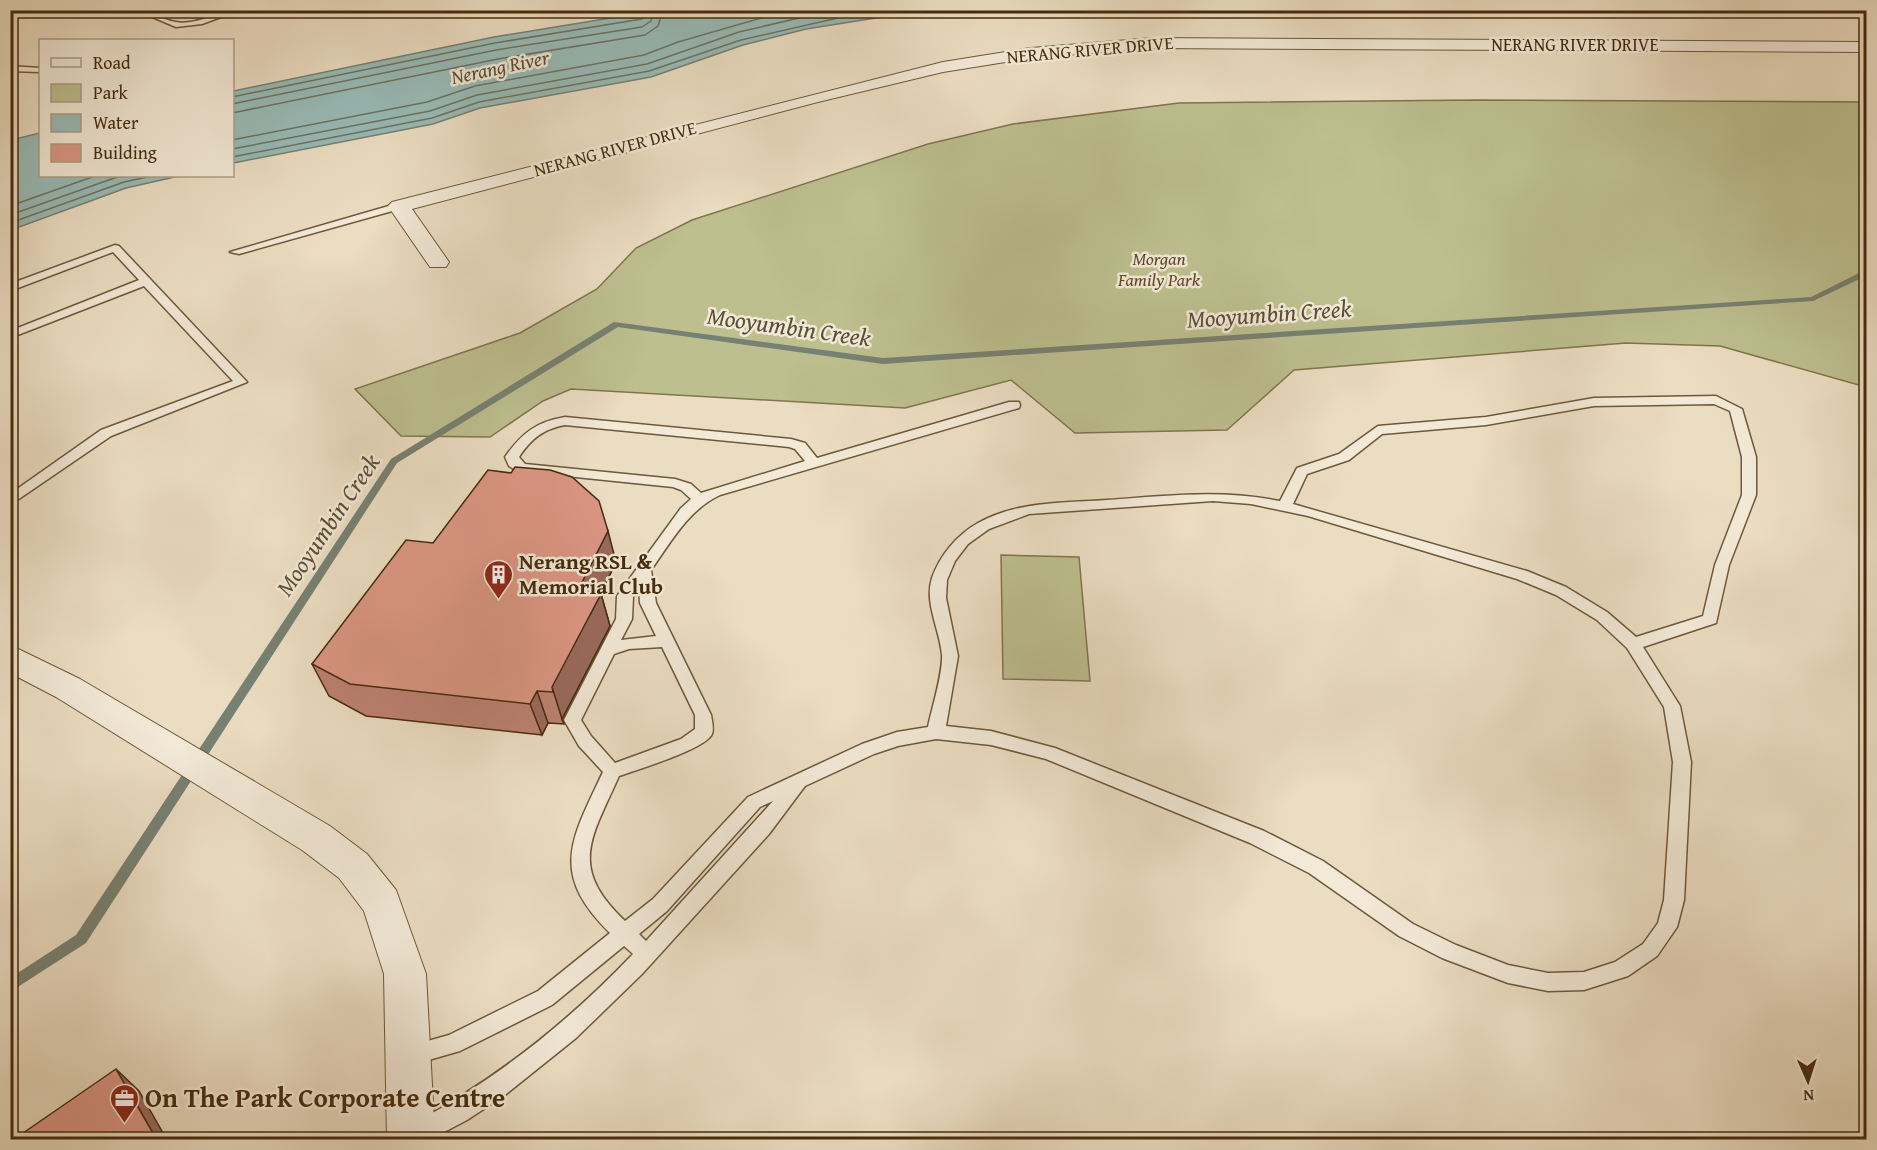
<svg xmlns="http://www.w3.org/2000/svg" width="1877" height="1150" viewBox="0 0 1877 1150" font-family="'Gentium Book Plus',serif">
<rect width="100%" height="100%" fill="#ebddc2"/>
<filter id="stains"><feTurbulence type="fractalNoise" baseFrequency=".00333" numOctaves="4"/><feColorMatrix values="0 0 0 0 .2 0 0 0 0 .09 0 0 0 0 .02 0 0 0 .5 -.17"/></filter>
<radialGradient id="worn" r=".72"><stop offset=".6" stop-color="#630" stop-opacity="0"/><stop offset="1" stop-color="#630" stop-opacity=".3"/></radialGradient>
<g fill="#bdbf8f" stroke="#81754e" stroke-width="1.5">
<polygon points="1476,100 1866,102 1866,387 1720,346 1626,343 1294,370 1227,430 1075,433 1011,380 905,408 571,389 543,401 490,437 401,436 355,389 520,333 597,289 636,248 692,220 928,144 1013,124 1179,103"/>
<polygon points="1001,555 1079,557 1090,681 1003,679"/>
</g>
<g fill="#98bbb7" stroke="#778173" stroke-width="1.5">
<polygon points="653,11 920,11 806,29 743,45 651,77 480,108 433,124 233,163 233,91 494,37"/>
<polygon points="40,133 40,176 179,176 126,188 11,230 11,140"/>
</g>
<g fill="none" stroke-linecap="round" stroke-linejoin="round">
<g stroke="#6e7362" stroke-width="1.5">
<polyline points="232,97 495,43 642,19 646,10"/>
<polyline points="232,104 496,50 642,27 651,21 653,10"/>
<polyline points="232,113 498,59 645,35 658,26 663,10"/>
<polyline points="232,140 427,102 475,86 644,55 678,42 789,10"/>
<polyline points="232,149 430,111 477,95 647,64 739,32 833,10"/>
<polyline points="232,157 432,118 479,102 649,71 741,40 873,10"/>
<polyline points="10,206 95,176"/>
<polyline points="10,215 120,176"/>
<polyline points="10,223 124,182 152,176"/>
</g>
<polygon fill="#778173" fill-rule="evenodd" points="1863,271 1866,271 1866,276 1813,301 883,364 618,327 397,463 86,943 10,992 10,978 76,935 391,459 614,322 883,358 1811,297"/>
<defs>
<g id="lane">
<path d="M136 10C151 10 161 20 176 22 197 26 219 10 240 10L202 24 176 27Z"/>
<polygon points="10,66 40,68 40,72 10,71"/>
<polygon points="399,203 404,206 403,208 239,254 230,252"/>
<polygon points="115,245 119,246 247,382 111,436 10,505 10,494 101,430 233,381 144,286 10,338 10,331 139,280 113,252 10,291 10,284"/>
<path d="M1716 396 1742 409 1756 457V495L1729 565 1716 623 1643 647 1680 706 1691 762 1684 900 1677 927 1657 956 1628 976 1584 990 1548 991 1508 983 1442 958 1399 936 1309 873 1250 843 1046 759 991 745 936 739 898 746 874 754 805 786 769 834 730 877 642 974 576 1038 505 1095 467 1120 429 1140H409L407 1133 410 1125C495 1081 567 1023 633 954L624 946 552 1005 460 1051 411 1065 403 1062 400 1055 403 1048 449 1035 538 991 610 933C549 873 571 840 603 772L579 746 564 720 616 619 617 596 681 508 691 499 681 490 673 487 517 471 509 466 505 457C522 433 536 422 565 417L791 439 805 443 817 458 1009 402H1019L1020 405 1019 408 720 495C688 510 671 542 651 570L656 603 711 715C712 721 714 729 712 734 706 749 636 770 619 776 591 839 568 867 625 921L653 899 748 797 862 744 897 732 928 727C932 708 943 673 942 655 940 630 924 603 932 578 940 555 957 535 978 523 1017 501 1064 503 1107 500 1168 496 1220 489 1280 501L1297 468 1339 454 1378 426 1486 417 1594 398ZM1714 404 1730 411 1742 457V495L1715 565 1703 616 1636 637 1607 612 1566 587 1527 571 1293 504 1307 474 1349 460 1382 434 1486 425 1594 406ZM565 425 789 447 795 449 805 461 701 493 691 484 675 479 525 464 519 457C531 439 543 429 565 425ZM1213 501 1251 504 1308 516 1517 579 1556 595 1597 620 1627 648 1664 707 1673 762 1664 900 1658 923 1643 944 1615 962 1584 972 1548 973 1508 965 1456 945 1413 924 1323 861 1264 831 1055 748 991 731 946 726 958 656 946 598 947 580 955 561 968 544 989 529 1029 514ZM639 588 640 603 656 636 621 640 632 619 633 597ZM662 647 695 715V729L681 739 615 763 591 736 581 720 614 654 629 649ZM773 801 646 941 639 934 667 911 760 807Z"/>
</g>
<g id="street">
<polygon points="1153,38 1866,42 1866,52 1153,48 1031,58 943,72 818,102 412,209 449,262 446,267 430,267 388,206 392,202 943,62 1031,48"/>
<polygon points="10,645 80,679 330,826 367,854 396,890 426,974 435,1140 387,1140 384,974 364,911 339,878 302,850 56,697 10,673"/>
</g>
</defs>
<use href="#lane" stroke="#6e583a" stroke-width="3"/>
<use href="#street" stroke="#6e583a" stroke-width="2"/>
<use href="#lane" fill="#f2e9d7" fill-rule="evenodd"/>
<use href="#street" fill="#f2e9d7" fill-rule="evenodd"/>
</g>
<polygon fill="#bc8172" stroke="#452b0c" stroke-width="1.5" points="511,473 616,562 601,594 610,626 562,719 564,724 548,723 542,735 366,716 329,696 312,664 433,543"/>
<g fill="#99695c" stroke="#452b0c" stroke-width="1.5">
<polygon points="608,531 616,562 590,615 601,594 610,626 562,719 552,687 577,592"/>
<polygon points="537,691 548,723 542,735 530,704"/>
<polygon points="116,1069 139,1091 167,1140 157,1140"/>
</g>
<g fill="#db9684" stroke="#452b0c" stroke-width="1.5">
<polygon points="515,467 550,470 572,477 599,501 608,531 577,592 601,594 552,687 553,692 537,691 530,704 350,684 312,664 406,540 433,543 488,470 511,473"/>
<polygon points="116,1069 157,1140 13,1140"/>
</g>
<defs>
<symbol id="building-pin" viewBox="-11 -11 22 30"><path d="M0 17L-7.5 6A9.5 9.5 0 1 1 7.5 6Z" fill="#8f2418" stroke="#f2e9d7"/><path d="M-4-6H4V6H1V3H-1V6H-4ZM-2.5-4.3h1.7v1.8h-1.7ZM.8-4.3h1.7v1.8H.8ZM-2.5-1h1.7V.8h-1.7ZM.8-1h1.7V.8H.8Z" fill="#fff"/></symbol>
<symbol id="office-pin" viewBox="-11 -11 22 30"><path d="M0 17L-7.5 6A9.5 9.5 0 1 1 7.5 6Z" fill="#8f2418" stroke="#f2e9d7"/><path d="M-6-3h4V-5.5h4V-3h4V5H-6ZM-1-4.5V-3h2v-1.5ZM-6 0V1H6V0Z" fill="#fff"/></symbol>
</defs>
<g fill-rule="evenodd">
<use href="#building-pin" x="482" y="558" width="33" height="45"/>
<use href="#office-pin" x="108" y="1082" width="33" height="45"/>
</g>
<g text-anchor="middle" stroke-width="5" stroke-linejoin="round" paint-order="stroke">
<g font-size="18" fill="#452b0c" stroke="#f2e9d7">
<text x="1575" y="51">NERANG RIVER DRIVE</text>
<text transform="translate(1090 50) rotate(-5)" y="6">NERANG RIVER DRIVE</text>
<text transform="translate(615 149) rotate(-15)" y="6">NERANG RIVER DRIVE</text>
</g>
<g font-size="18" font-style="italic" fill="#5d4926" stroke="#f2e9d7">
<text x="1159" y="265">Morgan<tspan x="1159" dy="21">Family Park</tspan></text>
</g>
<g font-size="20" font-style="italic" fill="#5a4f37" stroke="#f2e9d7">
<text transform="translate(500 67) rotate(-12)" y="7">Nerang River</text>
</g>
<g font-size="22" font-weight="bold" fill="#452b0c" stroke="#f2e9d7" text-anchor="start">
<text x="519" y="569">Nerang RSL &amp;<tspan x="519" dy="25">Memorial Club</tspan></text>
</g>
<g font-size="24" font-style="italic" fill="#5a4f37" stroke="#f2e9d7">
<text transform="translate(1269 314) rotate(-4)" y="8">Mooyumbin Creek</text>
<text transform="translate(789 327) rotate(8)" y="8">Mooyumbin Creek</text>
<text transform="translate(328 525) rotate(-56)" y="8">Mooyumbin Creek</text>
</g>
<g font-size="27" font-weight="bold" fill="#452b0c" stroke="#f2e9d7" text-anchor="start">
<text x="145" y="1107">On The Park Corporate Centre</text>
</g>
</g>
<rect width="1877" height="1150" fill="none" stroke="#ebddc2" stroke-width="36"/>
<rect x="12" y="12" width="1853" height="1126" fill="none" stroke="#452b0c" stroke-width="3"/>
<rect x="18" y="18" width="1841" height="1114" fill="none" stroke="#452b0c" stroke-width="1.5"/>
<rect x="39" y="39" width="195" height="138" fill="#f2e9d7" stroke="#ad9d86" stroke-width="1.5"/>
<rect x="51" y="58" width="30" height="9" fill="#f2e9d7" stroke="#ad9d86" stroke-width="1.5"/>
<text x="93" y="69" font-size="18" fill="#452b0c">Road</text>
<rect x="51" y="84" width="30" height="18" fill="#bdbf8f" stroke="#ad9d86" stroke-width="1.5"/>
<text x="93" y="99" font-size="18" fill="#452b0c">Park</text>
<rect x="51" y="114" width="30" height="18" fill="#98bbb7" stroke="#ad9d86" stroke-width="1.5"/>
<text x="93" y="129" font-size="18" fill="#452b0c">Water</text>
<rect x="51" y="144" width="30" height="18" fill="#db9684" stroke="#ad9d86" stroke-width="1.5"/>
<text x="93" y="159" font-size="18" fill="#452b0c">Building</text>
<g transform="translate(1808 1081) rotate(177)" stroke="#f2e9d7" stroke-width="4.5" paint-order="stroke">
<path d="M0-4.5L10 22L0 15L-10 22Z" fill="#452b0c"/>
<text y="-9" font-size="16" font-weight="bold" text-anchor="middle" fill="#452b0c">N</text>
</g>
<rect width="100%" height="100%" filter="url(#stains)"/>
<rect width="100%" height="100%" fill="url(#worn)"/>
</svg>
